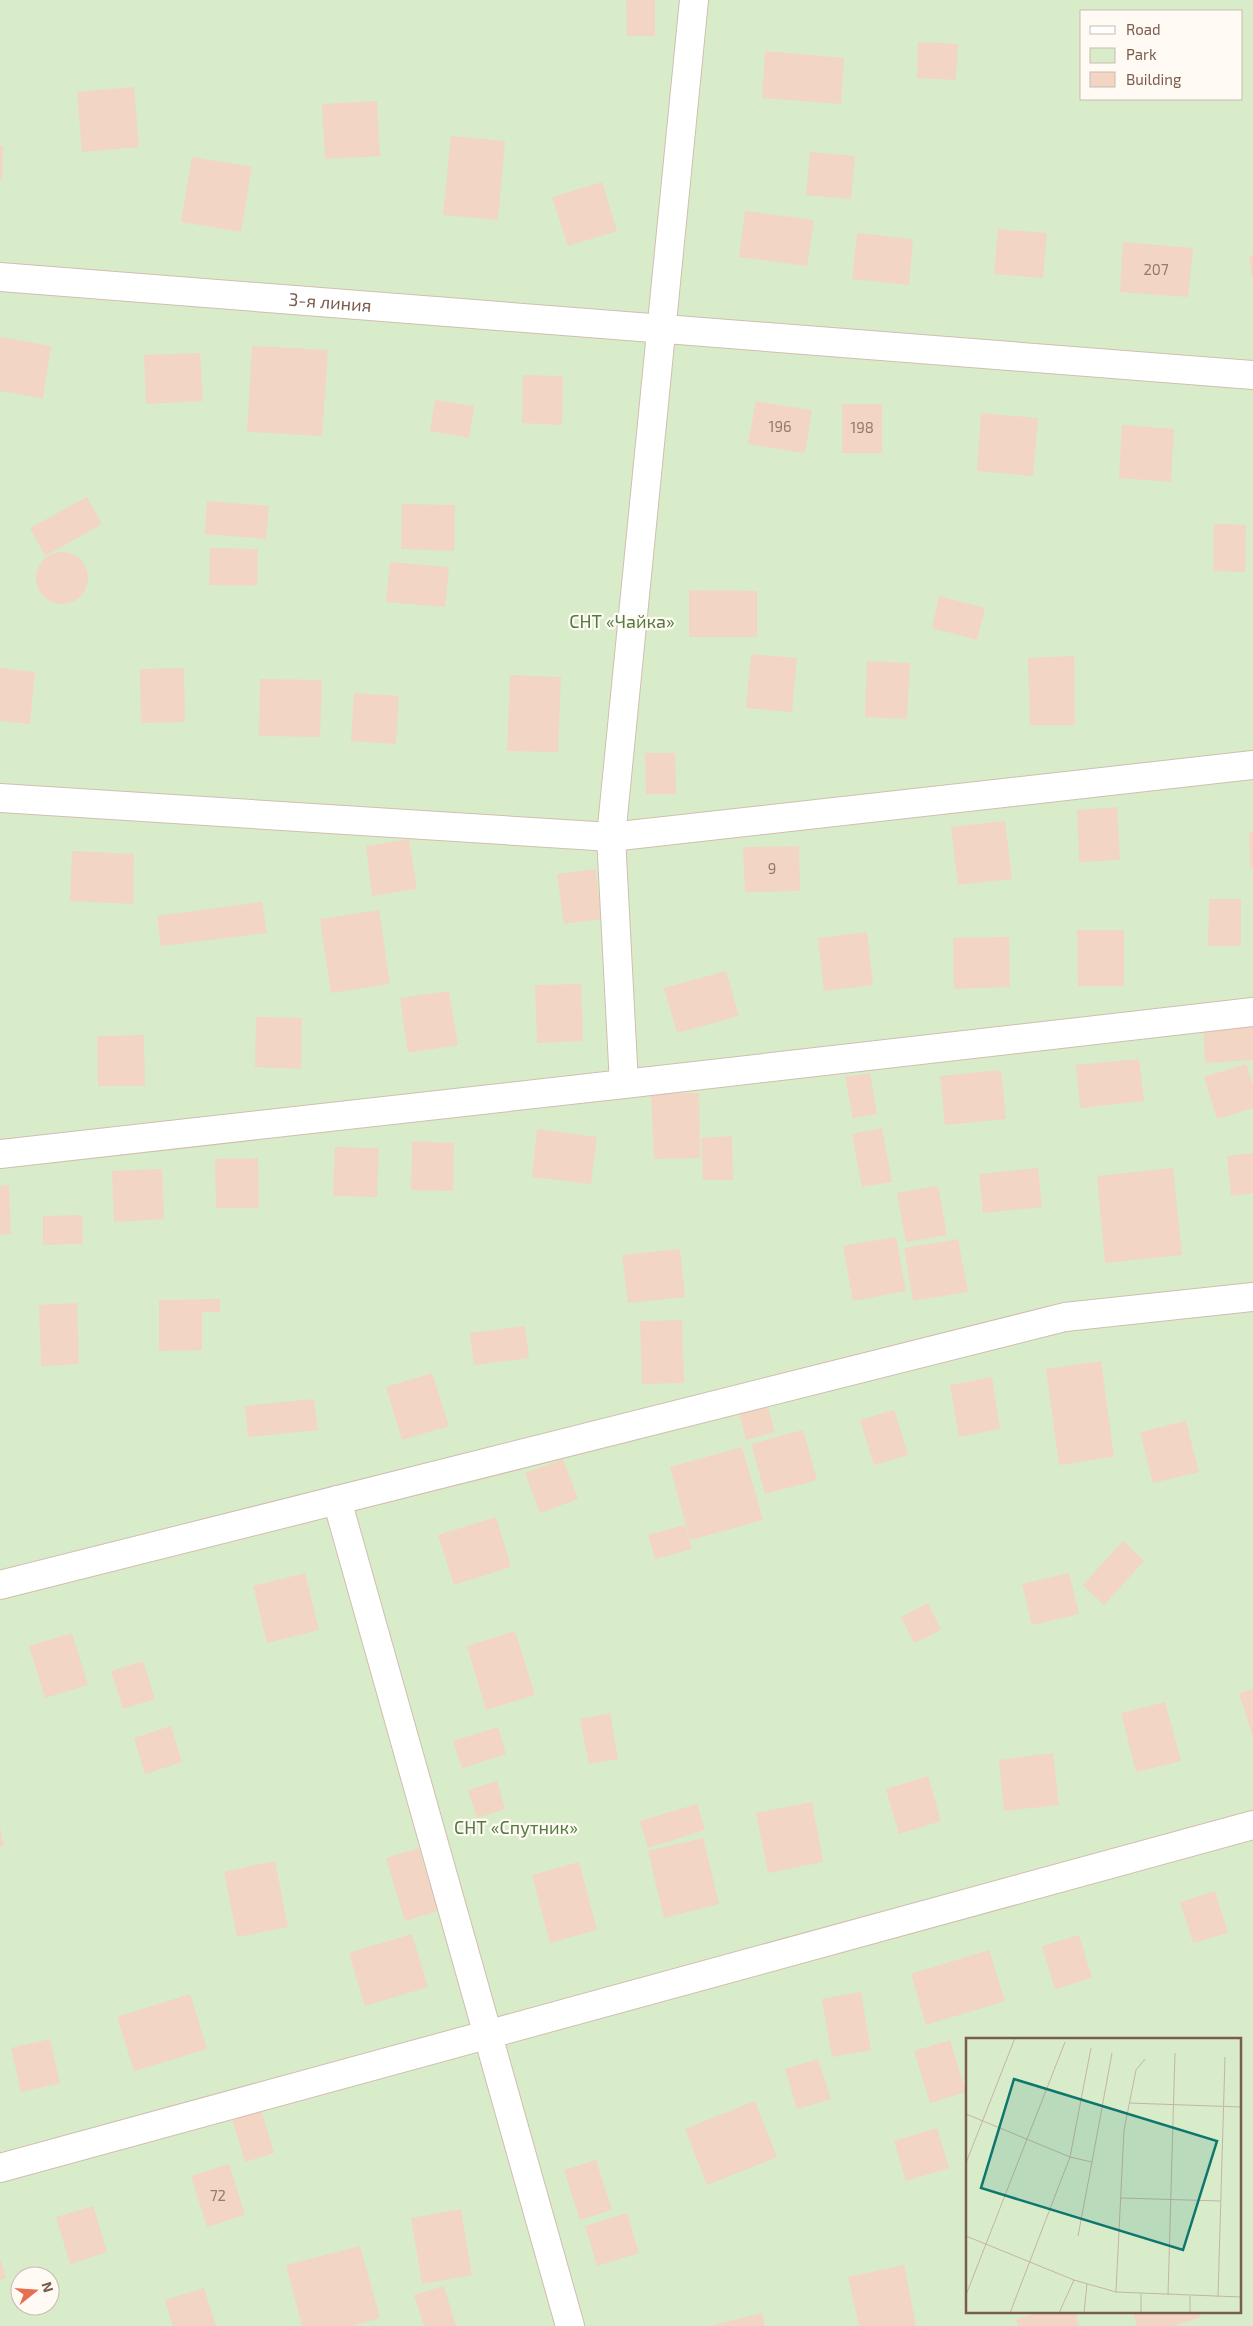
<svg xmlns="http://www.w3.org/2000/svg" width="1253" height="2326" viewBox="0 0 1253 2326" font-family="'Exo 2',sans-serif">
<rect width="100%" height="100%" fill="#fdf6ec"/>
<path fill="#d8ecc9" fill-rule="evenodd" d="M0 0H1253V2326H0ZM1082 11H1242V99H1082ZM967 2040H1239V2312H967ZM20 2276H50V2306H20Z"/>
<g fill="#f3d5c3">
<polygon points="626,0 655,0 655,36 627,36"/>
<polygon points="918,42 958,44 956,80 917,78"/>
<polygon points="765,51 844,58 841,104 762,98"/>
<polygon points="134,87 139,147 82,152 77,92"/>
<polygon points="377,101 380,156 325,159 322,104"/>
<polygon points="451,136 505,141 498,220 443,215"/>
<polygon points="0,146 3,146 2,179 0,179"/>
<polygon points="810,152 855,156 851,199 806,195"/>
<polygon points="192,157 252,167 241,232 181,222"/>
<polygon points="602,182 617,231 568,246 552,197"/>
<polygon points="745,211 814,220 807,266 739,257"/>
<polygon points="998,229 1047,233 1043,278 994,274"/>
<polygon points="857,233 913,239 909,285 852,279"/>
<polygon points="1123,242 1193,248 1188,297 1120,292"/>
<polygon points="1253,255 1253,276 1252,277 1249,256"/>
<polygon points="0,337 51,346 43,398 0,391"/>
<polygon points="252,346 328,350 322,436 247,432"/>
<polygon points="200,353 203,401 146,404 144,355"/>
<polygon points="523,375 563,376 562,425 522,423"/>
<polygon points="435,400 474,406 469,438 430,431"/>
<polygon points="756,401 812,410 805,453 748,444"/>
<rect x="842" y="404" width="40" height="49"/>
<polygon points="981,413 1038,418 1033,476 977,471"/>
<polygon points="1122,425 1174,429 1171,482 1119,478"/>
<polygon points="87,497 102,524 45,556 30,528"/>
<polygon points="207,501 269,506 266,539 205,534"/>
<polygon points="402,504 455,505 454,551 401,549"/>
<polygon points="1214,524 1246,525 1245,572 1213,571"/>
<polygon points="210,548 258,549 257,586 209,585"/>
<circle cx="62" cy="578" r="26"/>
<polygon points="390,562 449,567 445,607 386,602"/>
<polygon points="689,590 757,591 757,637 689,637"/>
<polygon points="939,596 985,608 977,640 932,628"/>
<polygon points="751,654 797,658 792,712 746,708"/>
<polygon points="1074,656 1075,725 1030,725 1028,658"/>
<polygon points="867,661 910,663 907,719 865,717"/>
<polygon points="0,668 35,672 30,724 0,721"/>
<polygon points="184,668 185,722 141,723 140,669"/>
<polygon points="510,675 561,677 558,752 507,751"/>
<polygon points="260,679 322,680 320,737 259,736"/>
<polygon points="354,693 399,696 396,744 351,741"/>
<polygon points="645,753 675,753 676,794 646,794"/>
<polygon points="1117,807 1120,860 1079,862 1077,810"/>
<polygon points="1005,821 1012,879 958,885 951,827"/>
<polygon points="1249,832 1253,832 1253,868 1250,868"/>
<polygon points="409,839 417,889 372,896 366,846"/>
<polygon points="799,846 800,891 745,892 743,847"/>
<polygon points="72,851 134,854 133,904 70,901"/>
<polygon points="595,869 602,919 564,924 557,874"/>
<polygon points="1209,899 1241,899 1241,946 1208,946"/>
<polygon points="262,902 267,933 161,946 157,916"/>
<polygon points="379,910 390,984 331,993 320,919"/>
<polygon points="1077,930 1124,930 1124,986 1078,986"/>
<polygon points="867,932 873,985 824,991 818,938"/>
<polygon points="1009,937 1010,987 954,989 953,938"/>
<polygon points="726,971 739,1016 677,1033 664,988"/>
<polygon points="581,984 583,1041 537,1043 535,985"/>
<polygon points="449,991 458,1045 408,1053 400,998"/>
<polygon points="256,1017 302,1018 301,1069 255,1067"/>
<polygon points="1253,1019 1253,1060 1205,1063 1203,1022"/>
<polygon points="144,1035 145,1086 98,1086 97,1036"/>
<polygon points="1139,1059 1144,1101 1080,1108 1076,1065"/>
<polygon points="1246,1064 1253,1085 1253,1108 1217,1119 1204,1077"/>
<polygon points="1001,1070 1006,1119 945,1125 940,1076"/>
<polygon points="870,1073 877,1114 853,1118 845,1077"/>
<polygon points="699,1093 700,1158 654,1159 651,1094"/>
<polygon points="882,1128 892,1182 862,1187 852,1134"/>
<polygon points="537,1129 597,1137 591,1184 532,1177"/>
<polygon points="732,1136 733,1180 703,1180 701,1138"/>
<polygon points="412,1141 454,1143 453,1191 411,1190"/>
<polygon points="335,1147 379,1148 377,1197 333,1196"/>
<polygon points="1253,1153 1253,1193 1231,1196 1227,1156"/>
<polygon points="258,1158 259,1208 216,1208 215,1159"/>
<polygon points="1038,1168 1042,1207 983,1213 979,1174"/>
<polygon points="1173,1168 1182,1255 1105,1263 1097,1176"/>
<polygon points="162,1169 164,1219 114,1222 112,1171"/>
<polygon points="9,1185 11,1234 0,1235 0,1186"/>
<polygon points="938,1186 947,1235 906,1242 897,1193"/>
<polygon points="82,1215 83,1244 43,1245 43,1216"/>
<polygon points="896,1237 906,1291 853,1301 843,1246"/>
<polygon points="958,1239 968,1292 913,1301 904,1248"/>
<polygon points="680,1249 685,1297 628,1303 622,1255"/>
<polygon points="220,1299 220,1312 202,1312 202,1350 159,1351 159,1300"/>
<polygon points="77,1303 79,1364 41,1366 39,1305"/>
<polygon points="682,1320 684,1383 642,1384 640,1321"/>
<polygon points="525,1326 529,1358 474,1365 470,1333"/>
<polygon points="1101,1361 1114,1457 1059,1465 1046,1369"/>
<polygon points="432,1373 449,1426 402,1440 386,1387"/>
<polygon points="992,1377 1000,1429 959,1437 950,1385"/>
<polygon points="314,1399 318,1430 248,1437 245,1406"/>
<polygon points="766,1401 775,1432 746,1440 738,1409"/>
<polygon points="894,1410 908,1455 874,1465 860,1420"/>
<polygon points="1186,1421 1199,1472 1153,1483 1140,1432"/>
<polygon points="803,1430 817,1480 765,1494 751,1444"/>
<polygon points="742,1447 763,1520 690,1540 670,1467"/>
<polygon points="563,1459 578,1499 540,1513 525,1473"/>
<polygon points="496,1517 511,1567 454,1585 438,1535"/>
<polygon points="685,1525 692,1549 655,1559 648,1535"/>
<polygon points="1123,1541 1144,1561 1104,1605 1083,1585"/>
<polygon points="305,1573 319,1630 267,1643 253,1586"/>
<polygon points="1069,1573 1079,1614 1032,1625 1022,1584"/>
<polygon points="928,1603 941,1630 914,1643 901,1617"/>
<polygon points="515,1631 535,1695 486,1710 467,1646"/>
<polygon points="72,1633 88,1685 45,1698 29,1646"/>
<polygon points="143,1661 155,1699 123,1709 111,1671"/>
<polygon points="1253,1689 1253,1738 1239,1693"/>
<polygon points="1165,1702 1181,1761 1136,1772 1121,1713"/>
<polygon points="610,1713 618,1759 589,1764 580,1719"/>
<polygon points="171,1726 182,1762 145,1774 134,1738"/>
<polygon points="498,1727 506,1754 462,1768 453,1741"/>
<polygon points="1053,1753 1059,1805 1004,1811 999,1760"/>
<polygon points="928,1776 941,1821 899,1834 886,1789"/>
<polygon points="497,1781 505,1809 477,1818 468,1790"/>
<polygon points="812,1802 823,1862 768,1873 756,1813"/>
<polygon points="697,1804 705,1830 648,1848 640,1821"/>
<polygon points="0,1827 4,1846 0,1847"/>
<polygon points="703,1838 719,1904 664,1918 648,1851"/>
<polygon points="419,1848 438,1911 405,1921 386,1858"/>
<polygon points="275,1861 288,1927 237,1937 224,1872"/>
<polygon points="579,1862 597,1930 550,1943 532,1875"/>
<polygon points="1215,1891 1228,1933 1193,1943 1180,1902"/>
<polygon points="412,1934 428,1987 365,2006 349,1953"/>
<polygon points="1079,1935 1092,1978 1055,1989 1042,1946"/>
<polygon points="989,1950 1005,2001 926,2025 911,1974"/>
<polygon points="861,1992 871,2050 832,2057 822,1999"/>
<polygon points="190,1994 207,2049 134,2071 117,2017"/>
<polygon points="50,2039 60,2083 21,2092 11,2048"/>
<polygon points="950,2040 966,2092 930,2103 914,2051"/>
<polygon points="818,2059 831,2099 797,2109 785,2069"/>
<polygon points="755,2101 777,2157 707,2185 685,2129"/>
<polygon points="261,2110 274,2153 245,2162 232,2119"/>
<polygon points="937,2128 949,2168 906,2181 894,2141"/>
<polygon points="596,2160 612,2210 580,2220 564,2170"/>
<polygon points="229,2164 245,2215 207,2227 191,2176"/>
<polygon points="93,2206 107,2252 70,2264 56,2217"/>
<polygon points="461,2209 472,2275 422,2284 411,2218"/>
<polygon points="627,2213 639,2253 597,2266 585,2226"/>
<polygon points="360,2246 380,2318 352,2326 302,2326 286,2265"/>
<polygon points="0,2259 6,2278 0,2280"/>
<polygon points="904,2265 916,2326 859,2326 848,2277"/>
<polygon points="444,2286 456,2326 424,2326 414,2295"/>
<polygon points="204,2288 216,2326 173,2326 165,2300"/>
<polygon points="1040,2312 1075,2312 1079,2326 1018,2326 1016,2319"/>
<polygon points="1133,2312 1200,2312 1201,2317 1173,2326 1137,2326"/>
<polygon points="762,2313 765,2326 714,2326 714,2325"/>
</g>
<g fill="none" stroke-linecap="round" stroke-linejoin="round">
<defs>
<g id="minor">
<polyline points="694,0 611,837 624,1084 1253,1012"/>
<path id="s1" d="M0 277 1253 375"/>
<polyline points="0,798 611,837 1253,765"/>
<polyline points="0,1154 624,1084"/>
<polyline points="337,1500 570,2326"/>
<polyline points="0,1585 1065,1317 1253,1297"/>
<polyline points="0,2168 1253,1825"/>
</g>
</defs>
<use href="#minor" stroke="#d1beb0" stroke-width="30"/>
<use href="#minor" stroke="#fff" stroke-width="28"/>
</g>
<g text-anchor="middle" stroke-width="4.5" stroke-linejoin="round" paint-order="stroke">
<g font-size="15" fill="#987a6a">
<text x="1156" y="275">207</text>
<text x="780" y="432">196</text>
<text x="862" y="433">198</text>
<text x="772" y="874">9</text>
<text x="218" y="2201">72</text>
</g>
<g font-size="18" fill="#7a5c4d" stroke="#fffaf3">
<text dy="6" stroke="none"><textPath href="#s1" startOffset="331">3-я линия</textPath></text>
</g>
<g font-size="18" fill="#537a41" stroke="#fffaf3">
<text x="622" y="628">СНТ «Чайка»</text>
<text x="516" y="1834">СНТ «Спутник»</text>
</g>
</g>
<g transform="translate(966 2038)">
<rect width="275" height="275" fill="#fdf6ec"/>
<path d="M0 0H275V275H0Z" fill="#d8ecc9"/>
<path fill="none" stroke="#c5b3a7" stroke-width="1" d="M163 65 275 69M0 76 104 119 126 124 146 15M0 125 49 0M155 160 255 163M0 198 108 242 150 254 275 259M112 198 126 124M150 254 158 92 170 32 179 21M0 257 99 4M202 257 209 15M252 259 259 19M44 275 104 119 125 10M93 275 108 242M118 275 121 246M175 275V256M224 275V258"/>
<path fill="#0f766e" fill-opacity="0.15" stroke="#0f766e" stroke-width="2.5" d="M48 41 251 103 217 212 15 150Z"/>
<rect width="275" height="275" fill="none" stroke="#7a5c4d" stroke-width="2.5"/>
</g>
<rect x="1080" y="10" width="162" height="90" fill="#fffaf3" stroke="#cabbb1"/>
<rect x="1090" y="26" width="25" height="8" fill="#ffffff" stroke="#cabbb1"/>
<text x="1126" y="35" font-size="15" fill="#7a5c4d">Road</text>
<rect x="1090" y="48" width="25" height="15" fill="#d8ecc9" stroke="#cabbb1"/>
<text x="1126" y="60" font-size="15" fill="#7a5c4d">Park</text>
<rect x="1090" y="72" width="25" height="15" fill="#f3d5c3" stroke="#cabbb1"/>
<text x="1126" y="85" font-size="15" fill="#7a5c4d">Building</text>
<g transform="translate(35 2291) rotate(73)"><circle r="24" fill="#fffaf3" stroke="#cabbb1"/>
<path d="M0-4L9 19L0 12L-9 19Z" fill="#e76f51"/>
<text y="-8" font-size="14" font-weight="bold" text-anchor="middle" fill="#7a5c4d">N</text>
</g>
</svg>
